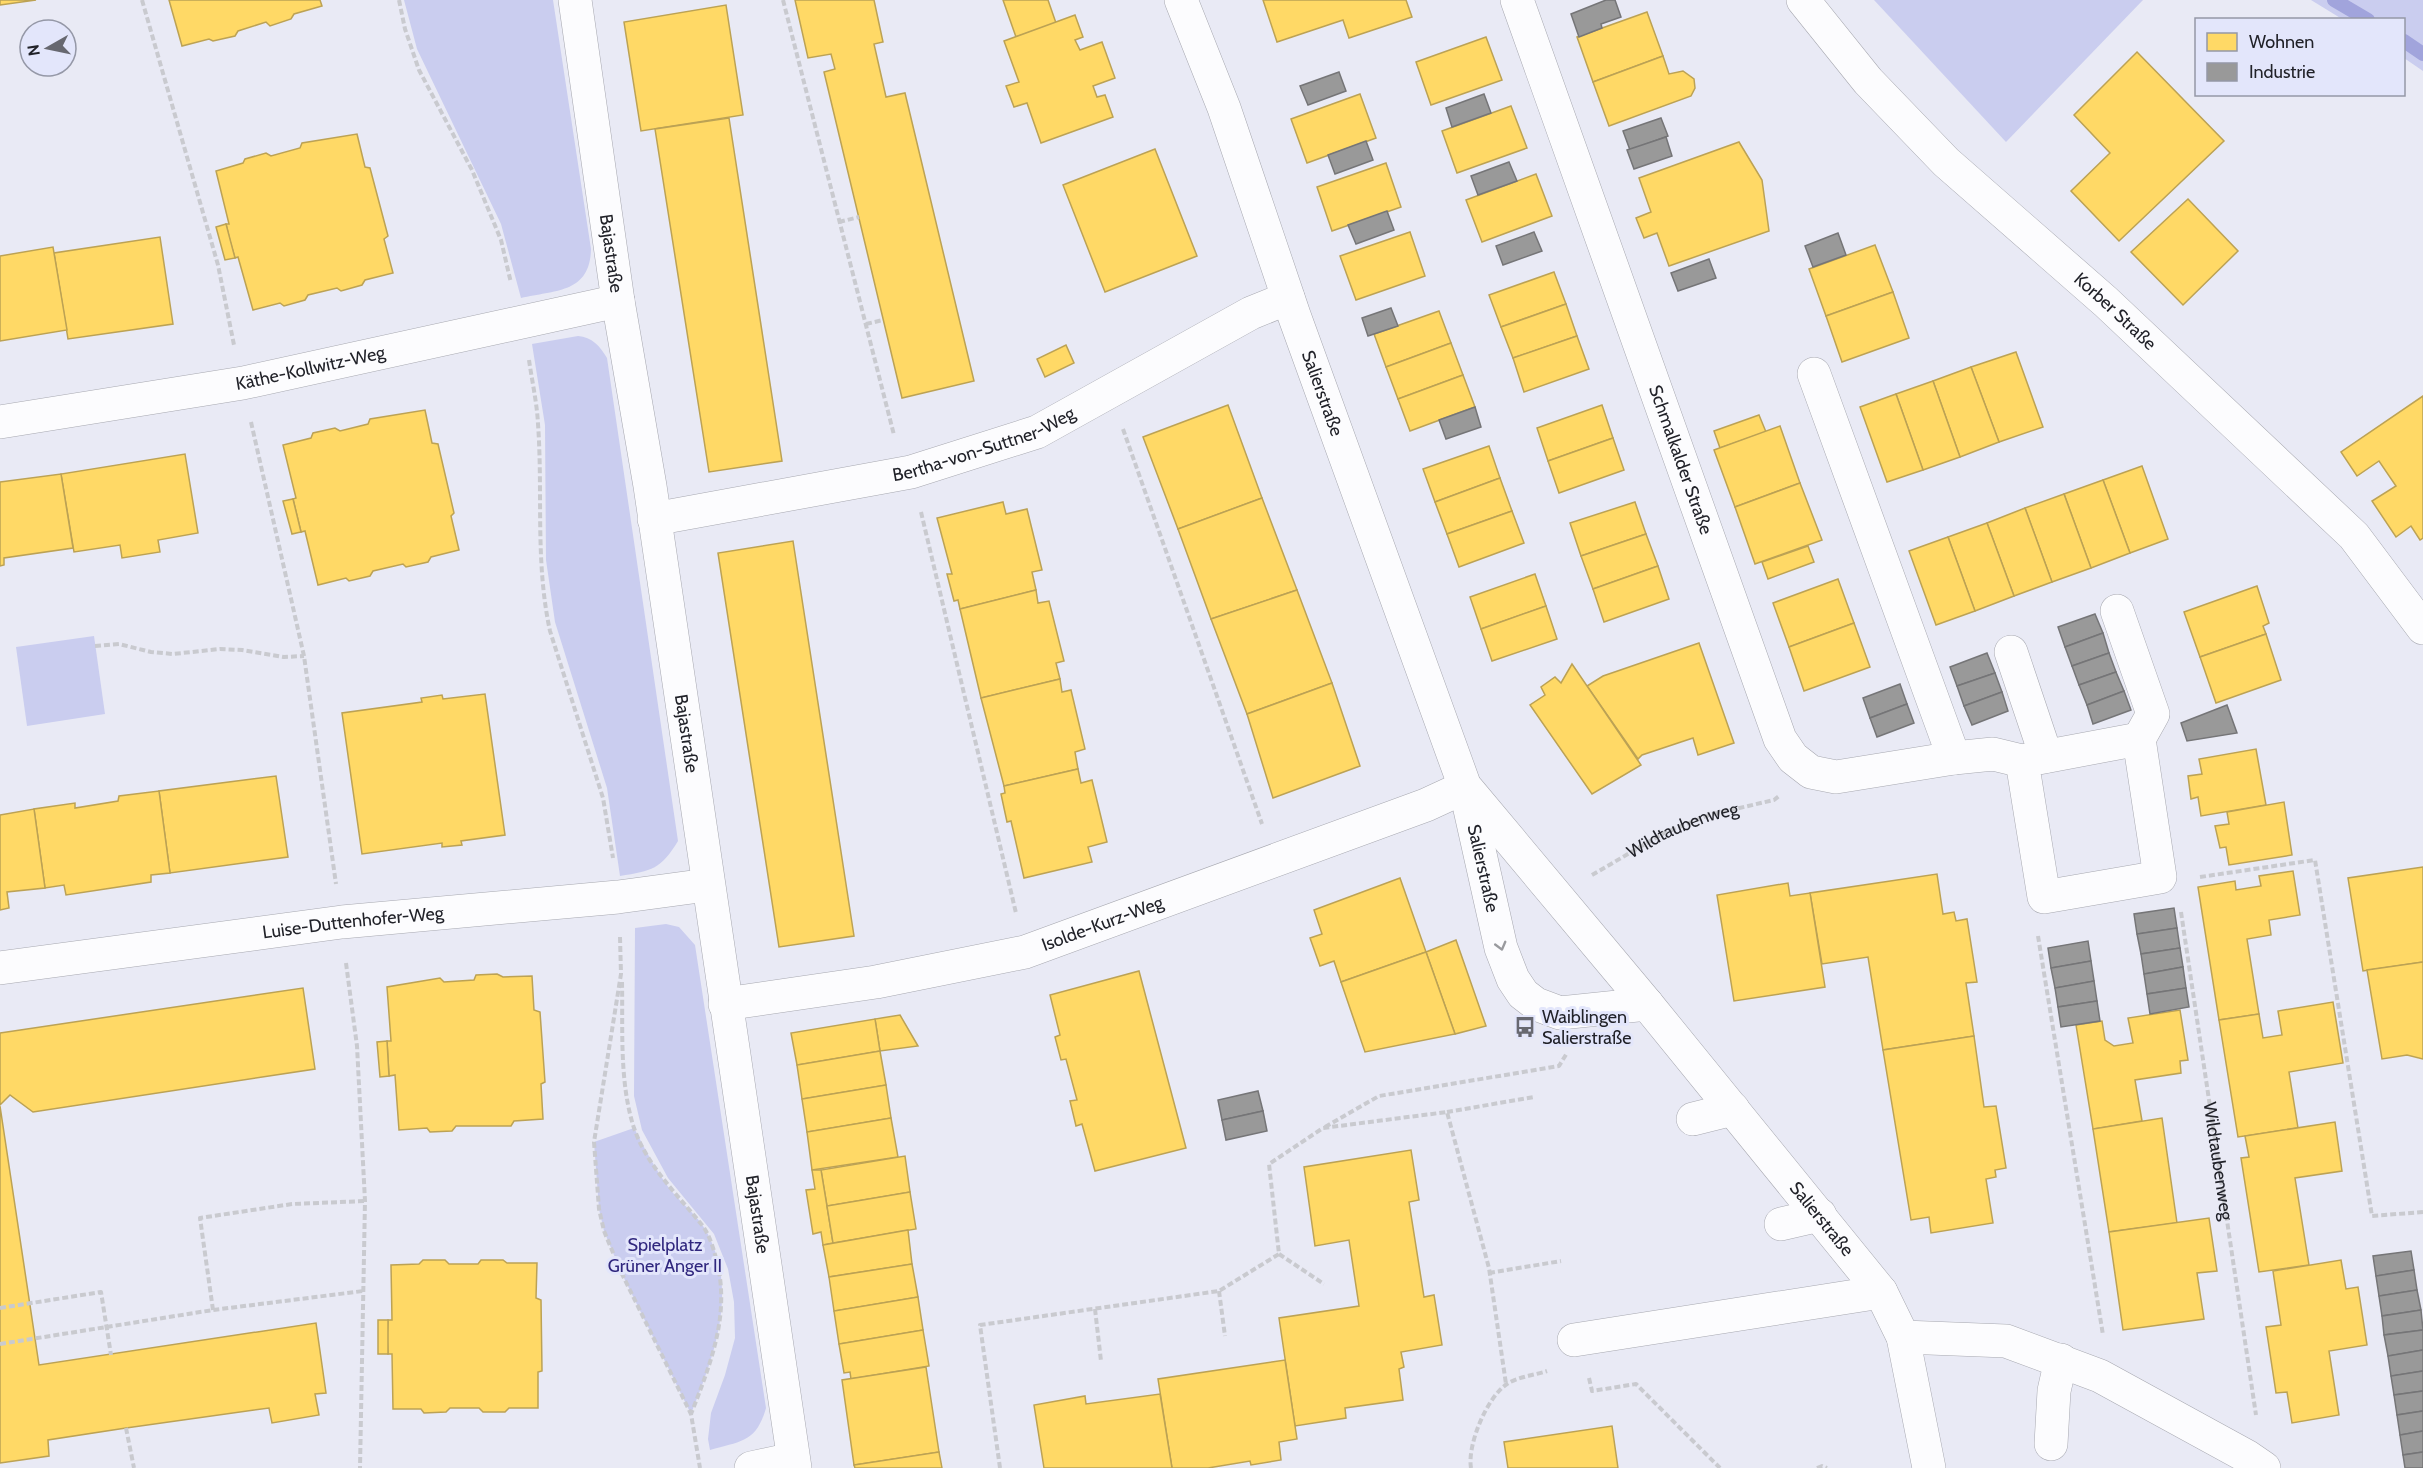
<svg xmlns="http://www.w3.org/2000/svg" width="2423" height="1468" viewBox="0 0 2423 1468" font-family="Cabin,sans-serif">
<rect width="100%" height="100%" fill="#e9eaf5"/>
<g fill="#cacdef">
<path d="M404 0H553L591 249C590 293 556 290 521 298L501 224 417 49Z"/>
<polygon points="1874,0 2143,0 2006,142"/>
<polygon points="2311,0 2423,0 2423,71 2404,58 2404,20 2342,19"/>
<path d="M578 336C592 337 600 346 607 358L678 841C661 869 652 871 620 876L607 788 555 622 546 560 545 425 532 344Z"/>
<polygon points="94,636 105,714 27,726 16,647"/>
<path d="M666 924 679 927 695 945 766 1408C756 1443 741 1441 710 1450L708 1439 711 1413 725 1375 735 1338 734 1302 728 1269 714 1234 668 1178 642 1130 634 1096 635 928Z"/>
<path d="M634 1128C645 1149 655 1169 669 1188 680 1202 696 1214 705 1229 740 1290 714 1355 691 1414L621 1272 604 1231 599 1209 594 1142Z"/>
</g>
<g fill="#ffd966" stroke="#bca254" stroke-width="1.5">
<polygon points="0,0 36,0 0,5"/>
<polygon points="169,0 320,0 322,6 294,14 291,19 270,26 266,22 238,31 235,36 213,41 209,39 182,46"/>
<polygon points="795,0 874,0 883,42 874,44 886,97 905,93 974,381 902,398 824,72 835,69 831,54 808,58"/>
<polygon points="1003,0 1048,0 1056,23 1016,37"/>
<polygon points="1263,0 1406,0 1412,17 1349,38 1343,20 1277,42"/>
<polygon points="726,5 743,115 641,131 624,22"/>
<polygon points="1647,12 1663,56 1593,82 1577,37"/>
<polygon points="1075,15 1083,37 1075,40 1080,50 1102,42 1115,78 1093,86 1097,97 1105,95 1113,117 1041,143 1027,103 1014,107 1006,86 1019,82 1004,41"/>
<polygon points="1486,37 1502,80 1431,105 1416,62"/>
<polygon points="2137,52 2224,141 2119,241 2071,191 2110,153 2074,115"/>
<polygon points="1663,56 1669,74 1683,71 1694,79 1695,88 1691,96 1609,126 1593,82"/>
<polygon points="1360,94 1376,138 1307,163 1291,119"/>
<polygon points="1511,106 1527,148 1457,173 1442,131"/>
<polygon points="729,118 782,461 709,472 655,129"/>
<polygon points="357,134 365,167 370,168 388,236 384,239 393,273 365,280 362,285 341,291 337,288 308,295 305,300 284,306 280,303 253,310 238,257 235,258 230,241 226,224 229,224 216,171 243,163 245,159 266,153 271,156 300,148 302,143"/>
<polygon points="1739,142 1762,180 1769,231 1669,266 1657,233 1644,238 1636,218 1651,212 1639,178"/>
<polygon points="1155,149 1197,256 1105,292 1063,185"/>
<polygon points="1386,163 1401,207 1332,231 1317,187"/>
<polygon points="1536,174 1552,216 1482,242 1466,200"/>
<polygon points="2188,199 2238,251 2183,305 2131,252"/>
<polygon points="226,224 235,258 225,260 216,227"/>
<polygon points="1410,232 1425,276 1356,300 1340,256"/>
<polygon points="160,237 173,324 68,339 54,253"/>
<polygon points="1875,245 1893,292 1826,316 1809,269"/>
<polygon points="53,247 67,330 0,341 0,256"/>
<polygon points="1554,272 1566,304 1501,327 1489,295"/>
<polygon points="1893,292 1909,338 1842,362 1826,316"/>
<polygon points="1566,304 1577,336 1513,358 1501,327"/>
<polygon points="1439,311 1451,343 1386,367 1374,334"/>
<polygon points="1577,336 1589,369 1524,392 1513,358"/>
<polygon points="1451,343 1463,375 1398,399 1386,367"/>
<polygon points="1066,345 1074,363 1045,377 1037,359"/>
<polygon points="2016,352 2043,427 1999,442 1971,367"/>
<polygon points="1971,367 1999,442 1960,457 1933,381"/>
<polygon points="1463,375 1475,407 1410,431 1398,399"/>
<polygon points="1933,381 1960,457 1923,470 1896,394"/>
<polygon points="1896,394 1923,470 1887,482 1860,407"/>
<polygon points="2423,396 2423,538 2420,540 2411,526 2396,537 2372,501 2396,486 2379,461 2357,476 2341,452"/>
<polygon points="1228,405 1262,498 1178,529 1143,437"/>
<polygon points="1602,405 1613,438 1548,461 1537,428"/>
<polygon points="425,410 432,443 438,444 454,513 451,516 459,550 431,557 428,562 406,567 403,564 373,571 370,576 349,581 346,578 318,585 305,531 301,532 293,499 296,498 283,445 311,438 313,433 335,428 340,431 368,424 370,419"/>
<polygon points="1759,415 1766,432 1720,448 1714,431"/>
<polygon points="1780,426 1800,483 1735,507 1714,450"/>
<polygon points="1613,438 1624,470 1559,493 1548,461"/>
<polygon points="1489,446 1500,478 1435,502 1423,469"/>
<polygon points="185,454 198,533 158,540 160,552 122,558 120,545 74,552 61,474"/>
<polygon points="2142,466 2168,539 2130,553 2103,480"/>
<polygon points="61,474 73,548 4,558 4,565 0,566 0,482"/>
<polygon points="1500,478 1512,511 1447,534 1435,502"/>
<polygon points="2103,480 2130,553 2091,568 2064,494"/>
<polygon points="1800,483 1822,540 1755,564 1735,507"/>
<polygon points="2064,494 2091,568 2052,582 2025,508"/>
<polygon points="1262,498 1297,590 1211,619 1178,529"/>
<polygon points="293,499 301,532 292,534 283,501"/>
<polygon points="1003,502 1006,514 1027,509 1042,570 1032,572 1036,590 960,609 958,600 954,601 947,574 952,574 937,518"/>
<polygon points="1635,502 1646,534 1581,556 1570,523"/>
<polygon points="2025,508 2052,582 2014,596 1987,523"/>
<polygon points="1512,511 1524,543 1459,567 1447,534"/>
<polygon points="1987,523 2014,596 1975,611 1948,537"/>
<polygon points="1646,534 1658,566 1593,589 1581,556"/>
<polygon points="1948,537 1975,611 1936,625 1909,551"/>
<polygon points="793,541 854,936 779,947 718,553"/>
<polygon points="1808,546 1814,562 1768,579 1762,562"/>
<polygon points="1658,566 1669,599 1604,622 1593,589"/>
<polygon points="1535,574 1546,606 1481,629 1470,597"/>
<polygon points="1838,579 1854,623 1789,647 1773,603"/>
<polygon points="2257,586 2269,623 2263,626 2266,634 2200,657 2184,612"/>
<polygon points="1036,590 1038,603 1049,601 1064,661 1056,663 1060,679 981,698 960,609"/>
<polygon points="1297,590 1332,683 1247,714 1211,619"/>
<polygon points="1546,606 1557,639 1492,661 1481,629"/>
<polygon points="1854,623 1870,667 1804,691 1789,647"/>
<polygon points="2266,634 2281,680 2216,703 2200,657"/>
<polygon points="1699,643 1734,743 1698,755 1693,738 1642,755 1638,759 1587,686 1603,676"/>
<polygon points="1572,664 1641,765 1592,794 1530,705 1545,695 1541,687 1555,677 1561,683"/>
<polygon points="1060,679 1062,692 1071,690 1085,749 1075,752 1078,769 1004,786 981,698"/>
<polygon points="1332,683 1360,766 1273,798 1247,714"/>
<polygon points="485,694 505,835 461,841 462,845 442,847 442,843 362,854 342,713 422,702 421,698 442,695 443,699"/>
<polygon points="2256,749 2266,805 2201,816 2198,797 2191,799 2188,776 2202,774 2199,759"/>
<polygon points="1078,769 1081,783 1092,780 1107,842 1088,847 1092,862 1024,878 1011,821 1007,822 1001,794 1005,793 1004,786"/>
<polygon points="276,776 288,857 170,873 159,791"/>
<polygon points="159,791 170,873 151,875 151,882 66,895 64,885 45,888 34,809 75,803 75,808 118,801 119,796"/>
<polygon points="2284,802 2292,855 2229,865 2226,847 2220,848 2215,826 2229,824 2227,812"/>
<polygon points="34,809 45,888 7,892 9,908 0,910 0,815"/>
<polygon points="2423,867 2423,962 2363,971 2348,878"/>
<polygon points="2293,871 2300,915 2269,920 2271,935 2247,939 2259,1014 2219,1020 2198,887 2235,881 2236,890 2261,886 2259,876"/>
<polygon points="1937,874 1943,914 1954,912 1956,921 1967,919 1977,982 1966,983 1974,1036 1883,1050 1868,957 1822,964 1810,893"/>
<polygon points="1400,878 1426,952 1341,982 1334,961 1320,966 1310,938 1322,934 1314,910"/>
<polygon points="1788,883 1790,896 1810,893 1825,987 1734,1001 1717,895"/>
<polygon points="1456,940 1486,1026 1455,1034 1426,952"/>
<polygon points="1426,952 1455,1034 1365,1052 1341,982"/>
<polygon points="2423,962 2423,1059 2407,1055 2382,1059 2367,970"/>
<polygon points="1139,971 1186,1148 1095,1171 1082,1124 1076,1126 1070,1101 1077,1100 1066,1059 1061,1060 1055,1037 1060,1035 1050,995"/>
<polygon points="497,974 503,977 532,976 534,1010 540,1012 545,1082 541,1084 543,1119 514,1121 511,1126 456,1126 452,1131 430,1132 427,1128 399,1130 395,1075 389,1076 387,1041 391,1041 387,987 440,978 444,982 474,980 476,975"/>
<polygon points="303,988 315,1069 33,1112 10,1095 0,1105 0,1033"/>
<polygon points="2333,1002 2343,1063 2289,1072 2298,1128 2238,1137 2219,1020 2259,1014 2263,1038 2282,1035 2278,1011"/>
<polygon points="2180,1010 2188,1060 2180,1061 2181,1073 2135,1080 2142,1121 2093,1129 2076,1025 2102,1021 2105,1040 2114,1046 2133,1043 2128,1018"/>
<polygon points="900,1015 918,1046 880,1051 875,1019"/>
<polygon points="875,1019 880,1051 797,1065 791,1033"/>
<polygon points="1974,1036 1984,1107 1996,1106 2006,1168 1995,1170 1996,1177 1986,1179 1993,1223 1931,1233 1929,1217 1911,1220 1883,1050"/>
<polygon points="387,1041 389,1076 380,1077 377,1042"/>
<polygon points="880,1051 886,1085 802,1099 797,1065"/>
<polygon points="886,1085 891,1118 807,1132 802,1099"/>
<polygon points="0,1106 39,1365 316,1323 326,1393 315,1394 319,1415 272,1423 269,1408 126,1428 48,1440 49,1456 0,1463"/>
<polygon points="891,1118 898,1157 812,1170 807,1132"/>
<polygon points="2162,1118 2177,1223 2109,1232 2093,1129"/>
<polygon points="2335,1122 2342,1171 2295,1178 2309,1265 2259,1272 2241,1158 2249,1157 2245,1136"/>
<polygon points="1411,1150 1419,1200 1409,1202 1424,1297 1434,1295 1442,1345 1401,1352 1404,1367 1399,1369 1403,1400 1345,1408 1346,1418 1295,1426 1279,1318 1359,1306 1349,1240 1315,1246 1304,1167"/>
<polygon points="905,1156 910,1192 827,1206 821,1170"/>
<polygon points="812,1170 821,1170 833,1243 823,1245 821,1232 813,1234 806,1190 815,1189"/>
<polygon points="910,1192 916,1229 833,1243 827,1206"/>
<polygon points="2209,1218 2217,1271 2197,1273 2204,1319 2123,1330 2109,1232"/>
<polygon points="908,1230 912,1264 829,1277 823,1245"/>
<polygon points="423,1260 445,1260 449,1264 478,1264 481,1260 503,1260 507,1263 537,1263 536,1298 541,1300 542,1371 538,1372 538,1408 509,1408 505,1412 483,1412 479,1408 450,1408 446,1412 424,1413 421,1409 393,1409 392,1354 388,1354 387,1337 388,1320 392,1320 391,1265 419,1264"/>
<polygon points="2341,1260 2346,1289 2358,1287 2367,1345 2329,1351 2339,1415 2292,1423 2287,1392 2276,1393 2266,1327 2281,1325 2273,1271"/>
<polygon points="912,1264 918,1297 834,1311 829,1277"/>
<polygon points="918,1297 923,1330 839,1344 834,1311"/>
<rect x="378" y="1320" width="10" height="34"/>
<polygon points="923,1330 929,1366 851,1379 850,1372 844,1373 839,1344"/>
<polygon points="1285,1360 1297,1439 1279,1442 1281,1460 1251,1465 1250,1461 1208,1468 1172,1468 1158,1379"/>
<polygon points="926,1367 939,1452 854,1465 842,1380"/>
<polygon points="1160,1394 1172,1468 1044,1468 1034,1405 1085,1396 1086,1404"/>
<polygon points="1612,1426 1618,1468 1508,1468 1504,1442"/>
<polygon points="939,1452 942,1468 855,1468 854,1465"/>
</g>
<g fill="#999" stroke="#757577" stroke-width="1.5">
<polygon points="1606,0 1615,0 1621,17 1601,24 1602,28 1579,37 1571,14"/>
<polygon points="1339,72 1346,91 1308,105 1300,86"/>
<polygon points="1484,94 1491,113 1452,127 1446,108"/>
<polygon points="1661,118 1668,136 1630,150 1623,131"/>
<polygon points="1666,137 1672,156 1634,169 1627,150"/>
<polygon points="1366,141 1373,160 1335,174 1328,155"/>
<polygon points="1509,162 1517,181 1478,195 1471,176"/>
<polygon points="1387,211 1394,230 1356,244 1348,225"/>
<polygon points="1534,232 1542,251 1503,265 1496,246"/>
<polygon points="1838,233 1846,255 1813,267 1805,246"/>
<polygon points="1709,259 1716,278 1678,291 1671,273"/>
<polygon points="1391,308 1398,326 1368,336 1362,318"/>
<polygon points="1475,407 1481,427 1446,439 1439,420"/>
<polygon points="2095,614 2103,633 2065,647 2058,627"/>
<polygon points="2103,633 2109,653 2072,666 2065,647"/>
<polygon points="1987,653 1995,673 1957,686 1950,667"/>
<polygon points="2109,653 2116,672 2079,685 2072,666"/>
<polygon points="2116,672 2124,691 2087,705 2079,685"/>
<polygon points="1995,673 2002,692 1964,706 1957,686"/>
<polygon points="1900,684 1907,704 1870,718 1863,698"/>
<polygon points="2124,691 2131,710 2093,724 2087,705"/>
<polygon points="2002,692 2008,711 1972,725 1964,706"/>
<polygon points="1907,704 1914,723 1877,737 1870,718"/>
<polygon points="2227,705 2237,733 2187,741 2181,723"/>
<polygon points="2174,908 2177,928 2137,934 2134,914"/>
<polygon points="2177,928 2180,948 2141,954 2137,934"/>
<polygon points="2088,941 2091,961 2051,968 2048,948"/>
<polygon points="2180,948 2183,967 2144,974 2141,954"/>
<polygon points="2091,961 2094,981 2055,988 2051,968"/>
<polygon points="2183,967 2186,988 2147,994 2144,974"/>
<polygon points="2094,981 2097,1001 2058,1007 2055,988"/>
<polygon points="2186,988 2189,1007 2150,1014 2147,994"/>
<polygon points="2097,1001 2100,1021 2061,1027 2058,1007"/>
<polygon points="1258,1091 1263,1111 1222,1120 1218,1100"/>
<polygon points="1263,1111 1267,1131 1226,1140 1222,1120"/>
<polygon points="2411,1251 2414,1270 2376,1276 2373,1256"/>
<polygon points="2414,1270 2417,1290 2379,1296 2376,1276"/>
<polygon points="2417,1290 2421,1310 2382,1316 2379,1296"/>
<polygon points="2421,1310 2423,1330 2384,1335 2382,1316"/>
<polygon points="2423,1330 2423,1350 2388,1356 2384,1335"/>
<polygon points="2423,1350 2423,1371 2391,1376 2388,1356"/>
<polygon points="2423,1371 2423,1391 2394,1395 2391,1376"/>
<polygon points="2423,1391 2423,1411 2397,1415 2394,1395"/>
<polygon points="2423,1411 2423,1431 2400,1435 2397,1415"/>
<polygon points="2423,1431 2423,1452 2403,1455 2400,1435"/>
<polygon points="2423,1452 2423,1468 2405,1468 2403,1455"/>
</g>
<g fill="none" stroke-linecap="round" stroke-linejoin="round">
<g stroke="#a1a4dc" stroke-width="14">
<polyline points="2334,0 2368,20"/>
<polyline points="2404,41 2423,54"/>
</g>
<defs>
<g id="minor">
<path id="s3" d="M575 0 618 301 650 486 795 1468"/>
<path id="s4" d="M1181 0 1224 108 1294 315 1465 787 1501 948 1513 979 1523 994 1536 1004 1560 1013 1647 1004"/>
<path id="s5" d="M1517 0 1780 739 1793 758 1811 772 1836 777 1954 758 1993 754 2022 761 2139 739 2160 877 2044 897 2022 761"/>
<path id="s6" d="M1803 0 1868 81 1946 162 2106 302 2354 536 2423 628"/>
<polyline points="1814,374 1954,758"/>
<path id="s7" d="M0 422 243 383 618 301"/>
<path id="s8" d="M654 519 911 472 1037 432 1251 313 1288 298"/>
<polyline points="2117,611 2153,714 2139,739"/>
<polyline points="2011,652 2046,756"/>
<path id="s9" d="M1468 790 1647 1004 1881 1292 1903 1337 1929 1468"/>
<path id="s10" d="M0 968 342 922 618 897 707 885"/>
<path id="s11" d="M725 1004 876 982 1025 952 1426 805 1465 787"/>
<polyline points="1693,1119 1733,1109"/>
<polyline points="1781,1224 1820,1215"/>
<polyline points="1903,1337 2006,1341 2100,1376 2248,1457 2264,1468"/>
<polyline points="1574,1340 1881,1292"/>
<polyline points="2051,1444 2054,1391 2061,1360"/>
<polyline points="751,1468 793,1459"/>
</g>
</defs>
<use href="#minor" stroke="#a7a8b0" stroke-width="34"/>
<g stroke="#c9cacf" stroke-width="4" stroke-dasharray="6 3" stroke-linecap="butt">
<polyline points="142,0 218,265 234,345"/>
<polyline points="399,0 405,29 419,70 472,170 501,240 511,283"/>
<polyline points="783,0 894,435"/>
<polyline points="839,222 859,217"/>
<polyline points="866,324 883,320"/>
<path d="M529 360C532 381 537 403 538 424 543 494 535 562 550 631L603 798 613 858"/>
<polyline points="251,422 304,656 336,884"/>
<polyline points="1123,429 1262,824"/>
<polyline points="921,512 1016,913"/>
<polyline points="95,646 119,644 151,652 173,654 220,649 242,650 284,657 304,656"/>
<path id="s1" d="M1592 875 1664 833 1709 815 1774 800 1779 796"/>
<polyline points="2200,877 2315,860 2372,1216 2423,1212"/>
<path id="s2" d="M2181 912 2256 1415"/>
<polyline points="2038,936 2103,1335"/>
<polyline points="620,937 621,974 594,1142 599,1209 604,1231 621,1272 691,1414 700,1468"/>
<polyline points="346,963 357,1046 365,1201 360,1468"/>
<path d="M622 982C623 1029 619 1082 634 1128 647 1166 677 1194 702 1225 709 1234 713 1247 716 1258 731 1313 711 1363 691 1414"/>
<polyline points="1447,1112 1534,1097"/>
<polyline points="1325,1127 1379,1096 1559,1066 1567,1053"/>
<polyline points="1279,1254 1324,1284"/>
<polyline points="1489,1273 1561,1261"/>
<polyline points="1219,1291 1225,1336"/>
<polyline points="0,1308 101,1292 111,1355"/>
<polyline points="1095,1309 1101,1361"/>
<polyline points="213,1310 200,1218 292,1204 365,1201"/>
<polyline points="0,1344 213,1310 363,1291"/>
<polyline points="1589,1378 1592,1391 1636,1384 1720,1468"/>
<polyline points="126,1428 134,1468"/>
<polyline points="1000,1468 980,1325 1219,1291 1279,1254 1269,1164 1323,1128 1447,1112 1489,1268 1506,1384"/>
<path d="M1471 1468C1467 1445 1487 1397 1507 1384 1517 1377 1535 1375 1547 1371"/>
<polyline points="1817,1468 1822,1466 1827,1468"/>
</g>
<use href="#minor" stroke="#fcfcfe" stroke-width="33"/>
</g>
<defs><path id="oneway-chevron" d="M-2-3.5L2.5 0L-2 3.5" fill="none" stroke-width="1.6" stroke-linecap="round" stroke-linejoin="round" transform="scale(1.5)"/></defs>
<use stroke="#999a9e" href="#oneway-chevron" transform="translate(1501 946) rotate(75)"/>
<defs>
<symbol id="bus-bare" viewBox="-9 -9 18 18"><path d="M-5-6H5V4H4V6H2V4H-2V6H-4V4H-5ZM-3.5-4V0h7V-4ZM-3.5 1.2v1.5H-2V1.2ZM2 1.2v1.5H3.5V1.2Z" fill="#676870" stroke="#e3e6fb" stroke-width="2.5" paint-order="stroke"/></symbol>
</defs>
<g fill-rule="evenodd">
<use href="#bus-bare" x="1510" y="1012" width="30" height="30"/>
</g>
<g text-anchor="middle" stroke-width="6" stroke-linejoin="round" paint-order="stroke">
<g font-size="18" fill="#212229" stroke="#e3e6fb">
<text dy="6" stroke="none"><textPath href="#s3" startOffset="256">Bajastraße</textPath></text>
<text dy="6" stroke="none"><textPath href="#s6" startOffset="442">Korber Straße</textPath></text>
<text dy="6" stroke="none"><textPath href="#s7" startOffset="315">Käthe-Kollwitz-Weg</textPath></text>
<text dy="6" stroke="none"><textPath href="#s4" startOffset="418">Salierstraße</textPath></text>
<text dy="6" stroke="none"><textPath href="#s8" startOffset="339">Bertha-von-Suttner-Weg</textPath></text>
<text dy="6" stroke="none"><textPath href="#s5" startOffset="488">Schmalkalder Straße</textPath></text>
<text dy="6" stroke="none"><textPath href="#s3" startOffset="742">Bajastraße</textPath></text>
<text dy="6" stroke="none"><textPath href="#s1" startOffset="102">Wildtaubenweg</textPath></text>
<text dy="6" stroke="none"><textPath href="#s4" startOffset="920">Salierstraße</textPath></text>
<text dy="6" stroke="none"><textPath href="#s10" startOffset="356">Luise-Duttenhofer-Weg</textPath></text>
<text dy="6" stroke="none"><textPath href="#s11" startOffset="387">Isolde-Kurz-Weg</textPath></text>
<text dy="6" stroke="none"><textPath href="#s2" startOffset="252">Wildtaubenweg</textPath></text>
<text dy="6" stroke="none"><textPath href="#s3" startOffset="1228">Bajastraße</textPath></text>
<text dy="6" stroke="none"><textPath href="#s9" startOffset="556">Salierstraße</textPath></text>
</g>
<g font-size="18" fill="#212229" stroke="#e3e6fb" text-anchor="start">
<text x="1542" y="1023">Waiblingen<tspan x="1542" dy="21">Salierstraße</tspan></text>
</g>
<g font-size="18" fill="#30277e" stroke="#e3e6fb">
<text x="665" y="1251">Spielplatz<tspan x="665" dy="21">Grüner Anger II</tspan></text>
</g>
</g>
<rect x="2195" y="18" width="210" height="78" fill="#e3e6fb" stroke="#9598a7" stroke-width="1.5"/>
<rect x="2207" y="33" width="30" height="18" fill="#ffd966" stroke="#9598a7" stroke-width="1.5"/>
<text x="2249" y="48" font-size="18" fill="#212229">Wohnen</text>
<rect x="2207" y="63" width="30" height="18" fill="#999999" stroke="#9598a7" stroke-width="1.5"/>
<text x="2249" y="78" font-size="18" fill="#212229">Industrie</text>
<g transform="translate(48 48) rotate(261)"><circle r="28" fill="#e3e6fb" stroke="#9598a7" stroke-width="1.5"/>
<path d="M0-4.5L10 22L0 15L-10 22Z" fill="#676870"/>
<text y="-9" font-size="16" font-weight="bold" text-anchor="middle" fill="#212229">N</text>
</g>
</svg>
